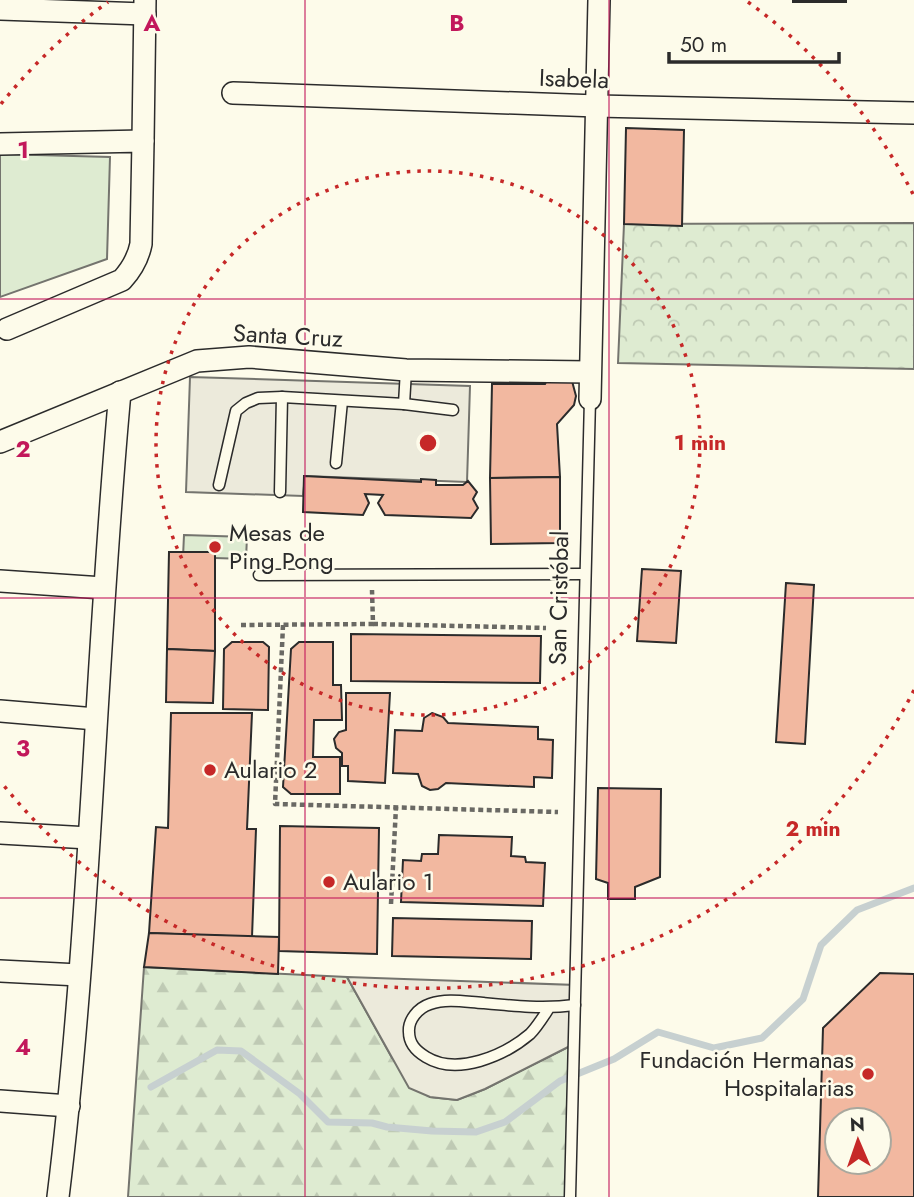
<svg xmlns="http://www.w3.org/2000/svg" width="914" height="1197" viewBox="0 0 914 1197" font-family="Jost,sans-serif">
<defs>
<pattern id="forest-firs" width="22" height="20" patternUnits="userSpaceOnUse" patternTransform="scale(1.75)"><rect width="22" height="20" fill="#deebd1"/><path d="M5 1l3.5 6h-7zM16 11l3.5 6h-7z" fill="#bfcab4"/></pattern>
<pattern id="park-crowns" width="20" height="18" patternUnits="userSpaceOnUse" patternTransform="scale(1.75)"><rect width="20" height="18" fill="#deebd1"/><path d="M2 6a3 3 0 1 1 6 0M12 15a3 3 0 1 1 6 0" fill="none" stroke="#bfcab4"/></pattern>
</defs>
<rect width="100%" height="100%" fill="#fdfbea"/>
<g fill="#deebd1" stroke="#74746e" stroke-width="2">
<polygon points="0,154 110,157 107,259 0,297"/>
<polygon points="184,535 247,537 246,559 183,557"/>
</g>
<polygon fill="url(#forest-firs)" stroke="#74746e" stroke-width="2" points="144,967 347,977 392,1058 430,1097 457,1100 485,1089 574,1044 570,1197 128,1197"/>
<polygon fill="url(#park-crowns)" stroke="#74746e" stroke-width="2" points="914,223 914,369 618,363 624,224"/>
<g fill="#eceadb" stroke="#74746e" stroke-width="2">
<polygon points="190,377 470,386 467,482 305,476 303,496 186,492"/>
<polygon points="347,977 576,985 574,1044 485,1089 457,1100 430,1097 409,1088"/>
</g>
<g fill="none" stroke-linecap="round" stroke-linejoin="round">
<polyline stroke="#c7d0d0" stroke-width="7" points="151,1087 217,1050 241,1051 300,1094 328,1122 372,1123 387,1127 432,1131 476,1132 505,1122 560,1081 614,1059 658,1032 714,1048 762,1038 803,999 821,945 857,910 914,888"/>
</g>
<g fill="#f2b8a0" stroke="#2b2b2b" stroke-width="2" fill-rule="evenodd">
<rect x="793" y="0" width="53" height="2"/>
<polygon points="626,128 684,130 682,226 624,224"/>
<polygon points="572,381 576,396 574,405 557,424 560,477 490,478 492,384 545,384 546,382"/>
<polygon points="304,476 421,482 421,479 436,480 436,485 463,485 468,481 477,492 473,499 478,508 471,518 385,515 378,503 383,495 365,494 369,503 363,515 303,512"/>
<polygon points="560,477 560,543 491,544 490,478"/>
<polygon points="169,552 215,552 215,651 167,649"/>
<polygon points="642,569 681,571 676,643 637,641"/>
<polygon points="786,583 814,585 805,744 776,742"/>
<polygon points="351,634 541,636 540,683 351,681"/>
<polygon points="232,642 263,642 269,647 268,710 223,709 224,649"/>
<polygon points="299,642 333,642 333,685 341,685 342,720 314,720 313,757 340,757 340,794 291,794 283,787 291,649"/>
<polygon points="167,649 215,651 213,703 166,702"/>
<polygon points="346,693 390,693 385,783 348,781 348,766 342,766 342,753 336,748 334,739 339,732 346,730"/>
<polygon points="171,713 252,713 247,829 256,829 252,937 149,933 156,827 168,828"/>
<polygon points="432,713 443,717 448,723 538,727 538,739 553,740 552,778 534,777 534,787 446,783 438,789 430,790 422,786 418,774 393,773 395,730 422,731 424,718"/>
<polygon points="598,788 661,789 660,877 635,887 635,899 608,899 608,883 596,879"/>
<polygon points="280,826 379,828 377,954 279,951"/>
<polygon points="439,835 512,837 511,856 525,857 526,862 545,863 543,906 401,902 403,860 421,861 422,854 438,854"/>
<polygon points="393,918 532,921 531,959 392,956"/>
<polygon points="149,933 279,937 278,974 144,967"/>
<path d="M880 973 914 974V1197H818L823 1028ZM837 1120H879V1162H837Z"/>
</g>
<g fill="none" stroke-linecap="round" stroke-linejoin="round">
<defs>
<g id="lane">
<polyline points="404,404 453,410"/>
<polyline points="336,463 342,401"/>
<polyline points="219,485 236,411 246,403 258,398 282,397 404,404 406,370"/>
<polyline points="280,492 282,397"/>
<polyline points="259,575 585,574"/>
<path d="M549 1008C543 1017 537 1027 530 1034 504 1056 457 1076 426 1057 416 1051 409 1044 409 1032 408 1020 418 1008 430 1004 447 998 466 1002 483 1003 514 1006 544 1009 575 1005"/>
<polyline points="570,1197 590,399"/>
</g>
<g id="street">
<polyline points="0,9 145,14"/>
<polyline points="233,93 597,106 914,113"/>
<polyline points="143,141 145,0"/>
<path d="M0 144 143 141 141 244C138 259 132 269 122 280L7 329"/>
<polyline points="590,399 599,0"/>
<polyline points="0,442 197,361 249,357 406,370 590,372"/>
<polyline points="0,581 103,588"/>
<polyline points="0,711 96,719"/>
<polyline points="0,833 89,838"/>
<polyline points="0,971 79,975"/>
<polyline points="0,1101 69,1106"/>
<path d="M58 1197C91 930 95 660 120 392"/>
</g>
</defs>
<use href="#lane" stroke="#2b2b2b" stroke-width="13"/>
<use href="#street" stroke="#2b2b2b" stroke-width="24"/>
<g stroke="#6a6964" stroke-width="4.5" stroke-dasharray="5 3.5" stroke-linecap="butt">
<polyline points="373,624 546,628"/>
<polyline points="241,625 373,624 372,590"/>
<polyline points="283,625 275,804 558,812"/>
<polyline points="391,904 396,807"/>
</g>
<use href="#lane" stroke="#fdfbea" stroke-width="10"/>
<use href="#street" stroke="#fdfbea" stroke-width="21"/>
</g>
<path fill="none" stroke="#c2185b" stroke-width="2" stroke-opacity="0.55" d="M305 0V1197M609 0V1197M0 299H914M0 598H914M0 898H914"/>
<g fill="none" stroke="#c62828" stroke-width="3.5" stroke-dasharray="3.5 7">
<circle cx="428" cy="443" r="272"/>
<path d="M914 690A545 545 0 0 1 1 782M1 104A545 545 0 0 1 108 2M748 2A545 545 0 0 1 914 196"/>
</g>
<g fill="#c62828" stroke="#fdfbea" stroke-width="2.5">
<circle cx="215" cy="547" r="7"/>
<circle cx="210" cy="770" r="7"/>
<circle cx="329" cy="882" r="7"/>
<circle cx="868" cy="1074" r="7"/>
</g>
<g text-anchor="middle" stroke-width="5" stroke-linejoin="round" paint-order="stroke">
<g font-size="24" fill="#2b2b2b" stroke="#fdfbea">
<text transform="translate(574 79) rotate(2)" y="8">Isabela</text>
<text transform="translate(288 336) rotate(3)" y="8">Santa Cruz</text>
<text transform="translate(559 598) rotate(-89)" y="8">San Cristóbal</text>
</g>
<g font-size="24" fill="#2b2b2b" stroke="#fdfbea" text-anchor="start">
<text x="229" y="541">Mesas de<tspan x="229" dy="28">Ping Pong</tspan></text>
<text x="224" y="778">Aulario 2</text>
<text x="343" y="890">Aulario 1</text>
<text x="854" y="1068" text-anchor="end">Fundación Hermanas<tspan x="854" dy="28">Hospitalarias</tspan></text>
</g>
</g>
<g font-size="23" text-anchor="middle" font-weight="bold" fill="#c2185b" stroke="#fdfbea" stroke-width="5" stroke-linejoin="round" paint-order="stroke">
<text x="152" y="31">A</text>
<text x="457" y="31">B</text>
<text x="23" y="158">1</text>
<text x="23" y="457">2</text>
<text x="23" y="756">3</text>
<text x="23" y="1055">4</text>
</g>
<circle cx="428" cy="443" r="10" fill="#c62828" stroke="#fdfbea" stroke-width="3.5"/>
<g font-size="21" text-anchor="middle" font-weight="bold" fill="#c62828" stroke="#fdfbea" stroke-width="5" stroke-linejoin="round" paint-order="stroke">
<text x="700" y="450">1 min</text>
<text x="813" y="836">2 min</text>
</g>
<g transform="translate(858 1141) rotate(358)"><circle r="33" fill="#fdfbea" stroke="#a9a89e" stroke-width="2"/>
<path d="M0-5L12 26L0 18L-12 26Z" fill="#c62828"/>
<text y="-10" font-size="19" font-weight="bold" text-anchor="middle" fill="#2b2b2b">N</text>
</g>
<path d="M669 52v10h170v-10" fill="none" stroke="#2b2b2b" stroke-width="3.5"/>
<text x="680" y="52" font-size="21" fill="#2b2b2b" stroke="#fdfbea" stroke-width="5" paint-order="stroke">50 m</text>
</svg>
